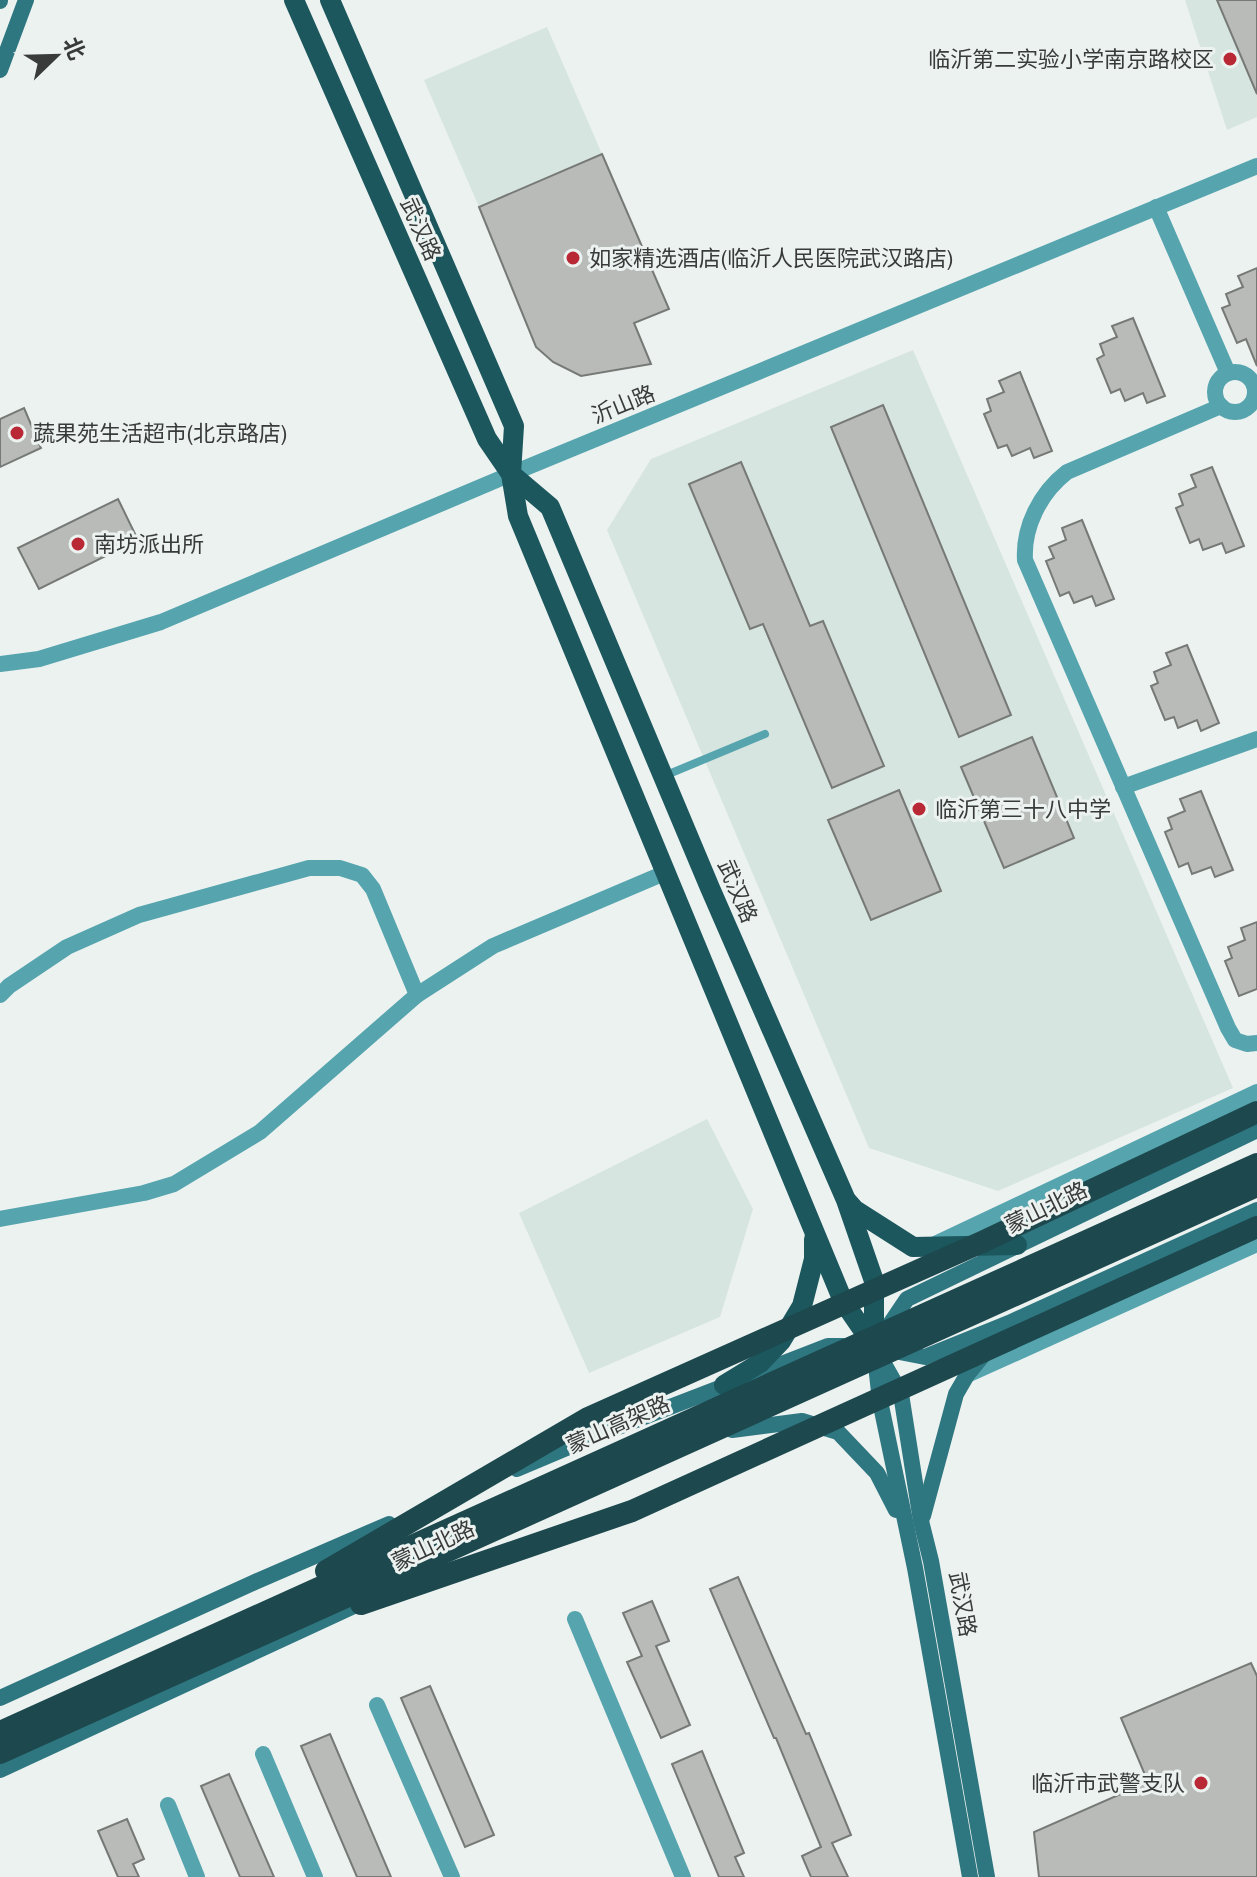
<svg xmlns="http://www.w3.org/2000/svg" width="1257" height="1877" viewBox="0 0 1257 1877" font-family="'Archivo Narrow','Noto Sans SC',sans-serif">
<rect width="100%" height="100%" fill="#ecf2f0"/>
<g fill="#d7e5e1">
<polygon points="1185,0 1257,0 1257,117 1227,130"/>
<polygon points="547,27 602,154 479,207 424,80"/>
<polygon points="913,350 1233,1088 998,1191 869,1148 607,530 651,459"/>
<polygon points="707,1119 753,1209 720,1317 589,1373 519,1213"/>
</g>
<g fill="#b8bbb8" stroke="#767976" stroke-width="2">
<polygon points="1217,0 1257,0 1257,94"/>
<polygon points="602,154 669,309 634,323 651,364 581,376 553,362 536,347 479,207"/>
<polygon points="1257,268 1257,366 1246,339 1237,343 1222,308 1230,305 1226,294 1243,287 1238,276"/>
<polygon points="1133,318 1165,396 1147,403 1143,393 1125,401 1120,389 1111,393 1097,359 1104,355 1100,344 1117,337 1112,326"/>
<polygon points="1020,372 1052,451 1034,458 1030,448 1012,456 1007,445 998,448 984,414 991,411 987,399 1004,392 999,381"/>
<polygon points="883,405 1011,715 959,737 831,427"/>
<polygon points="24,408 41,448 0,467 0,419"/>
<polygon points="741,462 810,626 823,621 884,766 832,788 763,624 750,629 689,484"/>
<polygon points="1212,467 1244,546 1226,553 1222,543 1203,550 1199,539 1190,543 1176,508 1183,505 1179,494 1196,487 1191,475"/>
<polygon points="118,499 138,540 39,589 18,548"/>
<polygon points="1082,520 1114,599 1096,606 1092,596 1074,603 1069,592 1060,596 1046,561 1054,558 1049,547 1066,540 1062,528"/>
<polygon points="1187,645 1219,723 1201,731 1197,720 1178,728 1174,717 1165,720 1151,686 1158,683 1154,672 1171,665 1166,653"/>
<polygon points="1032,737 1074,838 1004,868 961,767"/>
<polygon points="899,790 941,891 871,920 828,820"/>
<polygon points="1201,791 1233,870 1215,877 1211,867 1192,874 1188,863 1179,867 1165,832 1172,829 1168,818 1185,811 1180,799"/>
<polygon points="1257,922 1257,989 1239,996 1225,961 1232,958 1228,947 1245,940 1241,928"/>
<polygon points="738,1577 806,1734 809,1733 851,1835 832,1843 848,1877 811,1877 802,1856 821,1847 776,1738 774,1738 710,1589"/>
<polygon points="652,1601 669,1641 656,1646 690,1725 661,1738 627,1662 642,1656 623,1613"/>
<polygon points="1251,1663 1257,1676 1257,1877 1039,1877 1034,1832 1148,1782 1121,1718"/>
<polygon points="430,1686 494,1835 465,1847 401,1698"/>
<polygon points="330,1734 391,1877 357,1877 301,1746"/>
<polygon points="702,1751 744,1853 735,1857 744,1877 719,1877 672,1764"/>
<polygon points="229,1774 274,1877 240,1877 201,1786"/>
<polygon points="127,1819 144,1859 133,1864 139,1877 118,1877 98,1831"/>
</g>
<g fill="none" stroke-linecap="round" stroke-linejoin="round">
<polyline stroke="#55a4ae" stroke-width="8" points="664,776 765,734"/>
<g stroke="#55a4ae" stroke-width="16">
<polyline points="1156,207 1228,373"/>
<circle cx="1235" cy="392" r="20"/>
<path d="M1221 406 1067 472C1040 493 1023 527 1025 560L1228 1028 1235 1040 1247 1044 1257 1043"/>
<polyline points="1123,787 1257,739"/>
<polyline points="0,995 9,986 67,947 139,915 309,868 340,868 362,875 373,889 417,995"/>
<polyline points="0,1219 144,1193 174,1184 260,1132 417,995 493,946 667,872"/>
<polyline points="575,1619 683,1877"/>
<polyline points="377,1705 452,1877"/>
<polyline points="263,1754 315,1877"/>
<polyline points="168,1805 197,1877"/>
</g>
<g stroke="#55a4ae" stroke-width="16">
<polyline points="0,664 39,659 161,622 511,474 1257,166"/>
<polyline points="933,1245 1257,1092"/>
<polyline points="967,1375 1257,1244"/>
</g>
<g stroke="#2f7780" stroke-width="16">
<polyline points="0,1 0,0"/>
<polyline points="0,70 26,0"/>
<polyline points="886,1330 907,1299 1257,1130"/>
<polyline points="875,1348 901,1394 921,1521 931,1561 987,1877"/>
<polyline points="889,1350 925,1357 1009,1323 1257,1210"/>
<polyline points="875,1356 880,1401 915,1568 970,1877"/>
<polyline points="732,1430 802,1421 838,1432 877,1473 896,1510"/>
<polyline points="517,1469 600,1434 828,1346 843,1346"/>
<polyline points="923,1516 956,1394 967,1375 985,1353"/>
<polyline points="0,1698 255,1582 389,1524"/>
<polyline points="0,1770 369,1599"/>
</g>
<g stroke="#1c575e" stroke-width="20">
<polyline points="294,0 487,439 511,474 518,516 843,1301 874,1346"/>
<polyline points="330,0 514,426 511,474 550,507 710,888 846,1200 874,1281 874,1346"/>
<polyline points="848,1202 855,1210 913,1247 1017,1245"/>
<polyline points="724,1385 760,1363 781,1341 802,1306 814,1259 814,1239"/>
</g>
<g stroke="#1c484e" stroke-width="22">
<polyline points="326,1571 588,1418 982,1242 1257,1112"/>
<polyline points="361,1604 632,1511 1257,1227"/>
<polyline points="0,1732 1257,1164"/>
<polyline points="0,1753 1257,1186"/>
</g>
</g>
<g fill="#b92935" stroke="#ecf2f0" stroke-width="3">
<circle cx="1230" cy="59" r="8"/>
<circle cx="573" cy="258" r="8"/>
<circle cx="17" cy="433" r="8"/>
<circle cx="78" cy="544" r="8"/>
<circle cx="919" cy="809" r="8"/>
<circle cx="1201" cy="1783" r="8"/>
</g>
<g text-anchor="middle" stroke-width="6" stroke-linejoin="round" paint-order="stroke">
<g font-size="22" fill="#393b3b" stroke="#ecf2f0" text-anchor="start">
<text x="1214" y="67" text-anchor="end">临沂第二实验小学南京路校区</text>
<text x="589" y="266">如家精选酒店(临沂人民医院武汉路店)</text>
<text x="33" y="441">蔬果苑生活超市(北京路店)</text>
<text x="94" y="552">南坊派出所</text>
<text x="935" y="817">临沂第三十八中学</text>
<text x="1185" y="1791" text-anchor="end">临沂市武警支队</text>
</g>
<g font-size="22" fill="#393b3b" stroke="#ecf2f0">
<text transform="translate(421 229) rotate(66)" y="8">武汉路</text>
<text transform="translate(623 404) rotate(-22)" y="8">沂山路</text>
<text transform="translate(738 891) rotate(67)" y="8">武汉路</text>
<text transform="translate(1046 1207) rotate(-26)" y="8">蒙山北路</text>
<text transform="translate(618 1424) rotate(-24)" y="8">蒙山高架路</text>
<text transform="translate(433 1545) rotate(-25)" y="8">蒙山北路</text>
<text transform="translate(963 1604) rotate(80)" y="8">武汉路</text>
</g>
</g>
<g transform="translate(56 56) rotate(67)" stroke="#ecf2f0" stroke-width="6" paint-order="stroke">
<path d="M0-6L14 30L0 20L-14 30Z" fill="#393b3b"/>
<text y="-12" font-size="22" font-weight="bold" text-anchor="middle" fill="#393b3b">北</text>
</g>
</svg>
